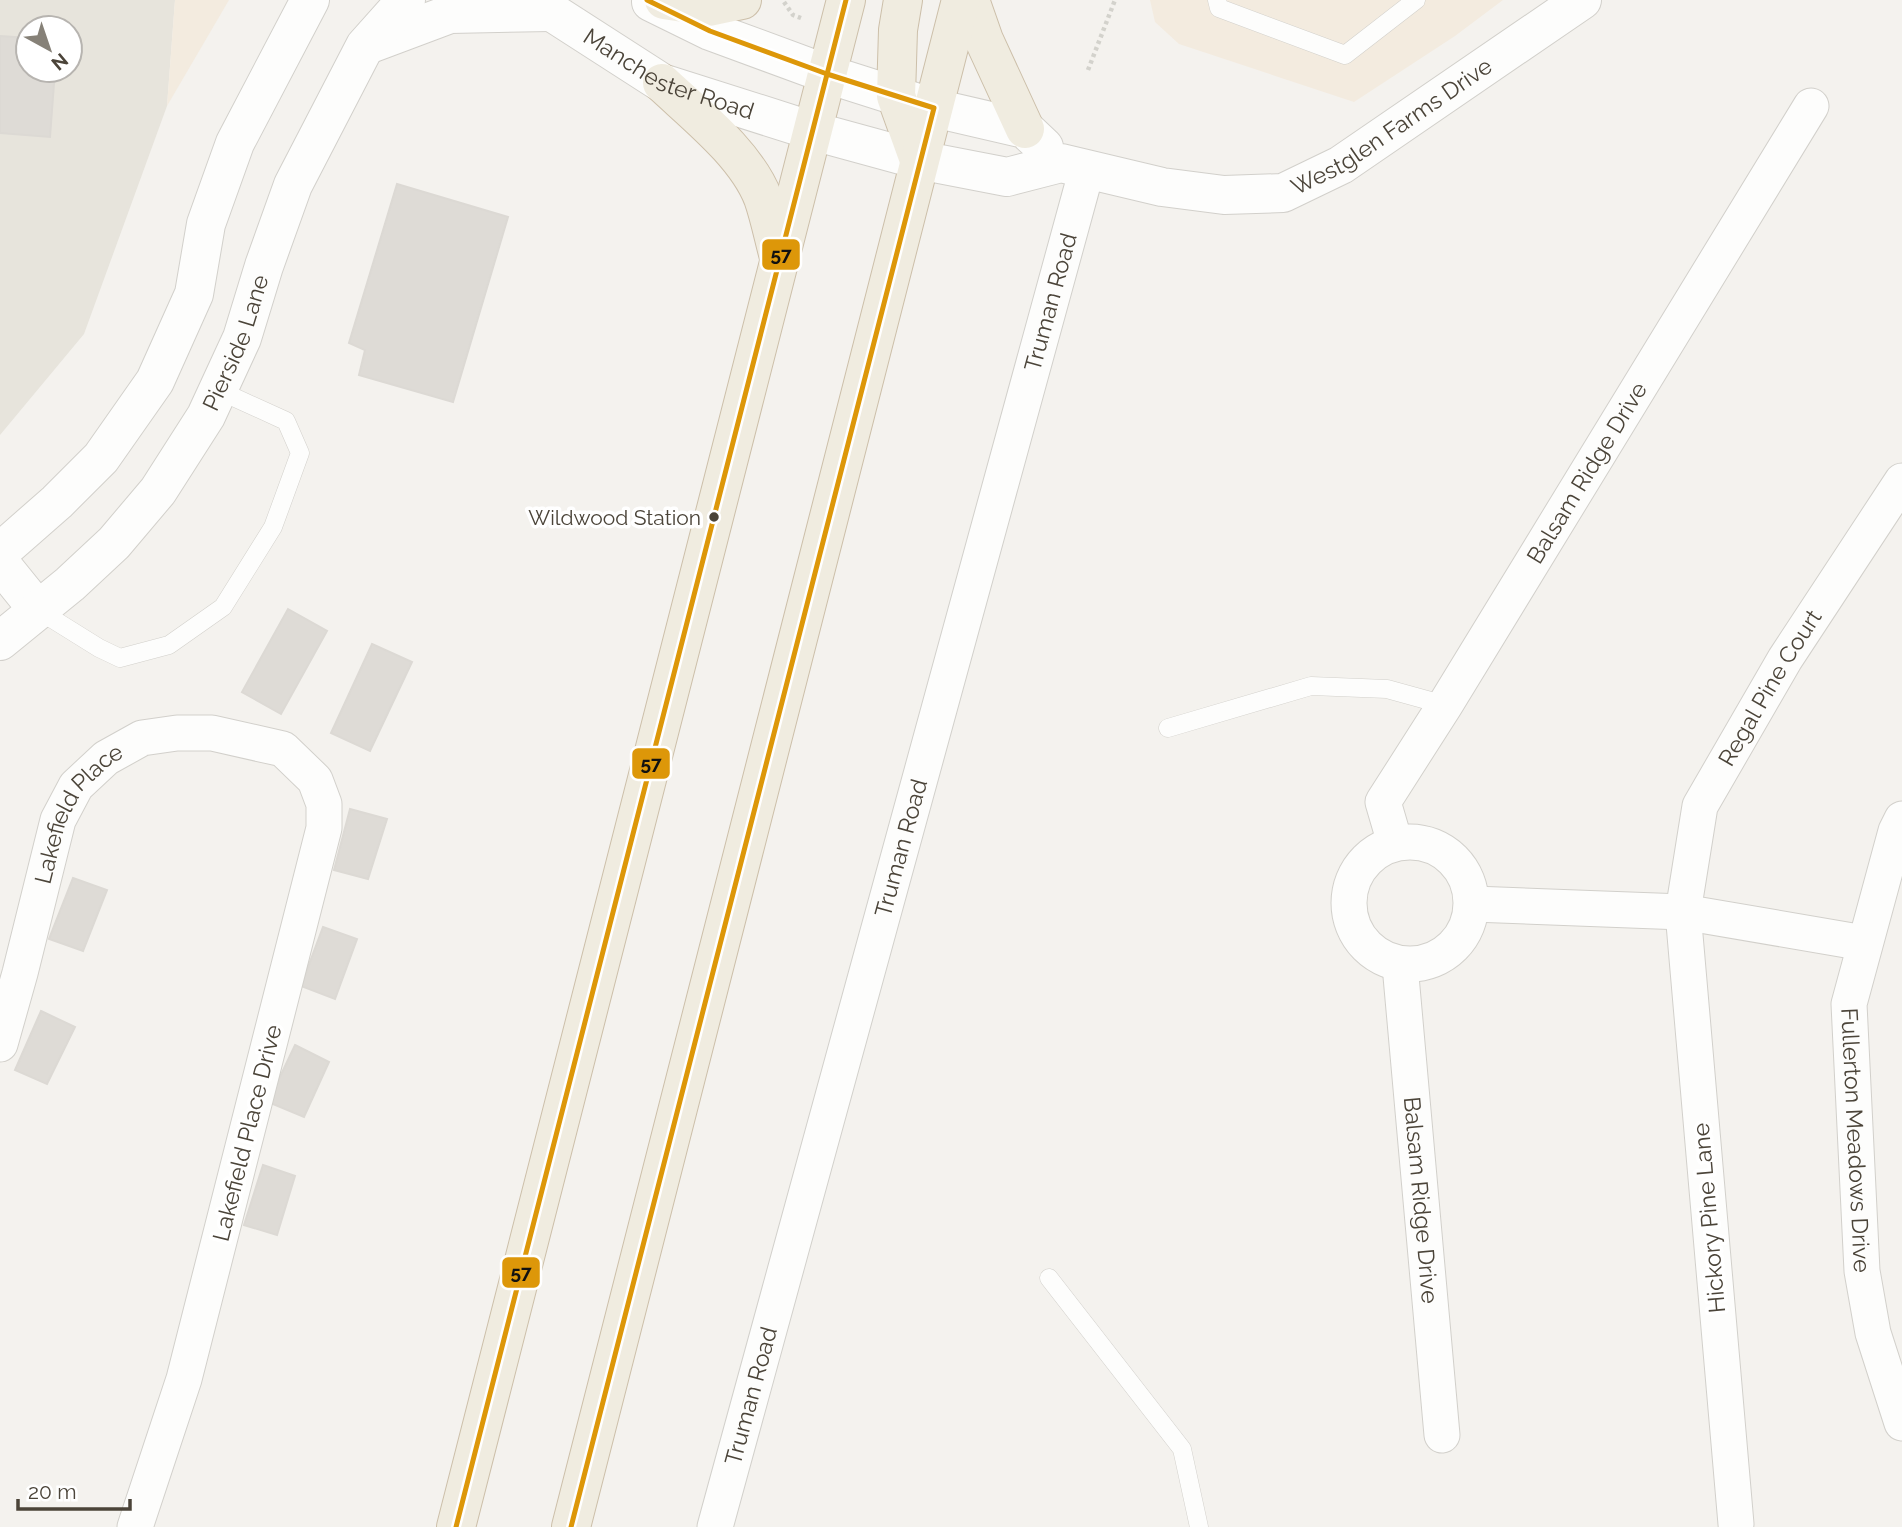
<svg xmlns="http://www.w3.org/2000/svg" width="1902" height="1527" viewBox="0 0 1902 1527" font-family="Raleway,sans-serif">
<rect width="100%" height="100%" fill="#f4f2ee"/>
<path fill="#e7e4dc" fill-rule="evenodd" d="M0 0H175L167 106 84 334 0 435ZM28 28H70V70H28Z"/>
<g fill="#f3ebdf">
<polygon points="175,0 229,0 167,106"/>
<polygon points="1150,0 1503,0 1455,36 1354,102 1179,44 1155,22"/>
</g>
<g fill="#dedbd6" stroke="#dcd9d4" stroke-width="2">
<polygon points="0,36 28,38 28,70 55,70 50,137 0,133"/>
<polygon points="397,184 508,217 453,402 359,375 365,350 349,343"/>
<polygon points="288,609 327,631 281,714 242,692"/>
<polygon points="372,644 412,662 370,751 331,733"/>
<polygon points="350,809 387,819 368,879 334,870"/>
<polygon points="73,878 107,890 83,951 49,939"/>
<polygon points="323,927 357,939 335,999 301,986"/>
<polygon points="41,1011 75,1027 47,1084 15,1070"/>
<polygon points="295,1045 329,1062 304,1117 268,1102"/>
<polygon points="263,1165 295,1176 277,1235 244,1225"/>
</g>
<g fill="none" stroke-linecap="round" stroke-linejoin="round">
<defs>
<g id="service">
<polyline points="1217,0 1219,8 1345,55 1416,0"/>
<polyline points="38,610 99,648 120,658 169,645 223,607 273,527 300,453 286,421 218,390"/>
<polyline points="1168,728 1311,686 1387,689 1445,705"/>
<polyline points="1049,1278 1182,1449 1199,1527"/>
</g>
<g id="minor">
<path id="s1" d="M1902 819 1896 831 1849 1004 1862 1271 1873 1333 1902 1423"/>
<circle cx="1410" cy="903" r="61"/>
<path id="s2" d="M1395 843 1383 802 1445 705 1811 106"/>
<polyline points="1473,904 1683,912 1864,943"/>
<path id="s3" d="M1400 965 1442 1435"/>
<path id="s4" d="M0 1044 20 973 58 820 76 786 106 758 142 738 177 733H212L283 749 315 780 324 804V828L184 1379 135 1527"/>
<path id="s5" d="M1736 1524 1683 912 1700 806 1785 659 1902 481"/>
<path id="s6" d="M715 1527 1087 169"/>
</g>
<g id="tertiary">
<path id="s7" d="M533 0 662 83 813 131 919 160 1007 177 1061 163 1162 187 1224 195 1283 193 1341 165 1582 0"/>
<polyline points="651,2 710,31 827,74 934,108 1025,129 1044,147"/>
<polyline points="370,44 450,14 550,12"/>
<polyline points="0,552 57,502 101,458 155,381 194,294 206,224 235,143 310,0"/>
<polyline points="0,563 38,610"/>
<path id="s8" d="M0 641 70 584 114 543 158 491 206 416 242 338 264 266 293 185 365 46 406 0"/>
</g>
<g id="trunk">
<polyline points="664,0 709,7 742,0"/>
<polyline points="903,0 898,30 896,96 919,160"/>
<polyline points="970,0 984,40 1025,129"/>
<path d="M662 83C696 115 746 154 763 198 770 218 774 240 780 261"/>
<polyline points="456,1527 846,0"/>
<polyline points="571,1527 961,0"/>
</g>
</defs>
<use href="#service" stroke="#d2d0cb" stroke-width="19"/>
<use href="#minor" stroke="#d2d0cb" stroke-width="37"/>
<use href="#tertiary" stroke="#d2d0cb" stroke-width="40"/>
<use href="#trunk" stroke="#ccbfa9" stroke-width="40"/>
<g stroke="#d3d2cc" stroke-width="4.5" stroke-dasharray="3.5 3.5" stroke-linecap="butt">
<polyline points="784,2 793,15 801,18"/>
<polyline points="1088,70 1115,0"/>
</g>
<use href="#service" stroke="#fdfdfc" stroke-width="18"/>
<use href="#minor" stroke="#fdfdfc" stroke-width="35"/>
<use href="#tertiary" stroke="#fdfdfc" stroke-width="38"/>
<use href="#trunk" stroke="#f0ece0" stroke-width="38"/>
<defs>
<g id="bus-1">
<polyline points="456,1527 846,0"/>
<polyline points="571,1527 934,108 827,74 710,31 647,0"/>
</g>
</defs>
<use href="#bus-1" stroke="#fff" stroke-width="10"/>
<use href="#bus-1" stroke="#dd9709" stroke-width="5"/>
</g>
<circle fill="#4b4439" stroke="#fff" stroke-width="2.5" cx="714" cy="517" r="6"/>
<g text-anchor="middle" stroke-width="7" stroke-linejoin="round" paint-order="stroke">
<g font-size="21" fill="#4b4439" stroke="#fff" text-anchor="end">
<text x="701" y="525">Wildwood Station</text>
</g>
<g font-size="23" fill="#4b4439" stroke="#fff">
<text dy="8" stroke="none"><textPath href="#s7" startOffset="156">Manchester Road</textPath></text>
<text dy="8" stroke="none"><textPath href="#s7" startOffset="920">Westglen Farms Drive</textPath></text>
<text dy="8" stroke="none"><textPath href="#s6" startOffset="1270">Truman Road</textPath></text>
<text dy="8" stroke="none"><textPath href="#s8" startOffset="387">Pierside Lane</textPath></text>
<text dy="8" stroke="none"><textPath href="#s2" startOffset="430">Balsam Ridge Drive</textPath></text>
<text dy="8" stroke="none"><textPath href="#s5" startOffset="859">Regal Pine Court</textPath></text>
<text dy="8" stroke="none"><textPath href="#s4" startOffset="247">Lakefield Place</textPath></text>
<text dy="8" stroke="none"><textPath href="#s6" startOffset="704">Truman Road</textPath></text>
<text transform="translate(247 1133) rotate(-76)" y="8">Lakefield Place Drive</text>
<text dy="8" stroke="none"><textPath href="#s1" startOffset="329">Fullerton Meadows Drive</textPath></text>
<text dy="8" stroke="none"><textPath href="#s3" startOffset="236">Balsam Ridge Drive</textPath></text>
<text transform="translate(1709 1218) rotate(-95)" y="8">Hickory Pine Lane</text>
<text dy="8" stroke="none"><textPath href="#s6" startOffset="136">Truman Road</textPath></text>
</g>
</g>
<g stroke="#fff" stroke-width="2.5">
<rect x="761" y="238" width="40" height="33" rx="7" fill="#dd9709"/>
<rect x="631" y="747" width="40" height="33" rx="7" fill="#dd9709"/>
<rect x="501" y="1256" width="40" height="33" rx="7" fill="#dd9709"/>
</g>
<g font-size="19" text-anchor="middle" font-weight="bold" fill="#111">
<text x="781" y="261">57</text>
<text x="651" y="770">57</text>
<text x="521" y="1279">57</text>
</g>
<g transform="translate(49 49) rotate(140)"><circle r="33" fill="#ffffff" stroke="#b7b4b0" stroke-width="2"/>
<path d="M0-5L12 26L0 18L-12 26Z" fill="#868178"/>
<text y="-10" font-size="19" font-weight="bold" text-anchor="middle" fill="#4b4439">N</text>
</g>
<path d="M18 1499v10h112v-10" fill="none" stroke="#4b4439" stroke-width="3.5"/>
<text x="28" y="1499" font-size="21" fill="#4b4439" stroke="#ffffff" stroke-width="5" paint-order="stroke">20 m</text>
</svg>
